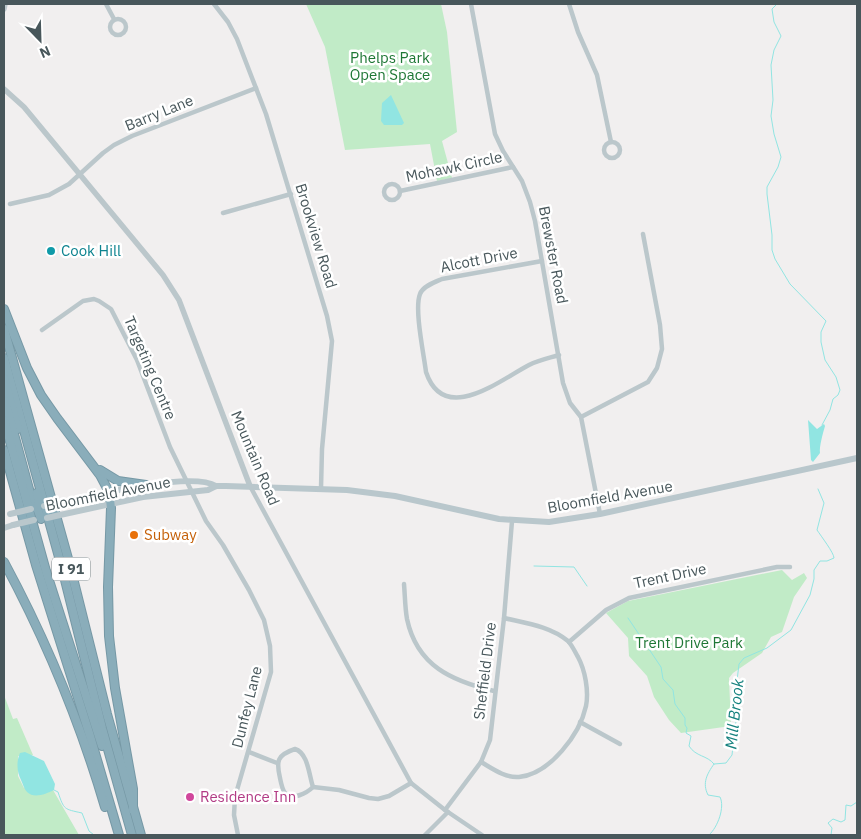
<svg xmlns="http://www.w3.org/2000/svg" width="861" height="839" viewBox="0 0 861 839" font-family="'IBM Plex Sans',sans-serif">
<rect width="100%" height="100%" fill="#f1efef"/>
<g fill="#c1ebc7">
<polygon points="306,4 441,4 447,32 457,132 442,141 452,178 437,181 430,144 345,150 325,47"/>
<polygon points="782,570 792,580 804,573 807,578 794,597 782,632 771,637 762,653 733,673 729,678 731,726 681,733 669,720 654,697 647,676 629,656 628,638 606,613 628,601"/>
<polygon points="4,695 13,719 17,718 33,755 18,756 18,776 24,788 49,792 53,790 79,835 4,835"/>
</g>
<g fill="#91e5e2">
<polygon points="391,95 404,123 402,125 384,125 381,121 382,103"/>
<path d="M808 420 817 429 824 424 825 426C823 433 819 447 820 453L813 462 811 460Z"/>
<path d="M25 752 44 761 55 784 54 790C46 794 34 799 27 792 24 789 23 784 21 780 17 772 16 762 20 753Z"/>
</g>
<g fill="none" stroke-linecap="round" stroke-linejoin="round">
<g stroke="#91e5e2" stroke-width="1">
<polyline points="777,4 772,9 774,22 781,36 774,50 771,65 773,100 771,116 774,134 781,157 778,167 767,187 767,194 772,235 772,250 775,259 790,284 826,321 821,332 821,342 825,360 836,377 840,390 838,395 833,399 830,410 822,425"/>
<polyline points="534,566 574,567 587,586"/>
<path d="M628 618 661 667 663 679 673 690 675 704 685 718V725L687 728 686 733 691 736 689 746C696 757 707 755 714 764"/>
<path d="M54 790 58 792C64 810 64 809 82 813L89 831 94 835"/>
<path d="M709 835C718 827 725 807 720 797L708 795C702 783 707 774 714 764L726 763 732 755 733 746 736 721 734 706 739 664 744 658 767 648 791 630 810 595 814 579V570L820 561H827L834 558C834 553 821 536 817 530L824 503 818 489"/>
<polyline points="831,835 832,828 828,823 833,819 841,822 845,820 846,805 851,806 857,802"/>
</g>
<defs>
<g id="motorway">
<polyline points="4,309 27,368 41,395 57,418 100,475 109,492 111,508 108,587 109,636 115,688 133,789 133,810"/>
<polyline points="4,329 69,562 107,714 141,835"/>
<polyline points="4,358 62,568 102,728 132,835"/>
<polyline points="4,378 18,429"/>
<polyline points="5,401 32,500 37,508 41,519"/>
<polyline points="4,420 46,571 102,746"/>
<polyline points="4,450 36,565 90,736 119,835"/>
<polyline points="100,470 118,481 146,485"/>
<polyline points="37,493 39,502 37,508"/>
<path d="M4 562C46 640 80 722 105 807"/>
</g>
</defs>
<use href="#motorway" stroke="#7698a5" stroke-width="10"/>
<g stroke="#bbc7cb" stroke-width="4.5">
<polyline points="106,4 114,19"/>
<polyline points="214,4 228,22 237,39 266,114 327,316 332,341 322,449 321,488"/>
<polyline points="471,4 495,134 503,151 522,181 530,202 535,221 563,383 570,403 581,417 600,514"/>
<polyline points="569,4 578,32 597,75 611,142"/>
<circle cx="118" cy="27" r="8"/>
<circle cx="612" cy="150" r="8"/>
<circle cx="392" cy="192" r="8"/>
<polyline points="400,191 513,167"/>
<polyline points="10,204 49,195 69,184 103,153 114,145 132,136 256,88"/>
<polyline points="223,213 291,194"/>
<path d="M542 261 442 279C435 282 423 286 420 294 414 309 424 355 426 372 444 426 500 380 529 365 539 360 549 358 559 355"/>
<polyline points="42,330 83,301 94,299 99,301 111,309 137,360 170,447 206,521 223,545 249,590 264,620 270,646 271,672 235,797 234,815 238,835"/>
<polyline points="581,417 648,382 657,368 662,349 660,325 643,234"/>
<polyline points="250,486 411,783 445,810 482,835"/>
<path d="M404 584C405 596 405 608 407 619 417 666 452 681 494 691"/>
<polyline points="569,642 606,610 629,598 777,567 790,567"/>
<polyline points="580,722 620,744"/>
<path d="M295 749C308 753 309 775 313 787 307 793 292 801 285 793 282 789 281 783 280 778 276 761 277 755 295 749Z"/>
<polyline points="249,752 277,763"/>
<path d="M481 762C493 769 505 778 519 777 550 774 580 734 586 706 589 691 585 670 578 657 575 652 572 645 568 641 550 626 525 623 504 618"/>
<polyline points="313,787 339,790 369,798 378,799 389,796 411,783"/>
<polyline points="445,810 481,762 490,740 504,618 512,521"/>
<polyline points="425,835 448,812"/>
</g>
<g stroke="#bbc7cb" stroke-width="5.5">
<polyline points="4,9 5,4"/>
<polyline points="4,89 24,107 163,275 179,300 250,486"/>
</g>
<g stroke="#b9c7cc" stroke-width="6">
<path d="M65 502C95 495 191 471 216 486"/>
<polyline points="60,515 143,497 208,490 216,486 226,486 347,490 395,496 499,519 549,522 600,514 857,458"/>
<polyline points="4,528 13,525"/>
</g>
<use href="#motorway" stroke="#8aadba" stroke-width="8"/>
<g stroke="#b9c7cc" stroke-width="6">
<polyline points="44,506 65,502"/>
<polyline points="10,514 31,509"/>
<polyline points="47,518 60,515"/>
<polyline points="13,525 34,520"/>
</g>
</g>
<circle fill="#0f9aa8" stroke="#fff" stroke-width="2" cx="51" cy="251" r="5"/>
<circle fill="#e8710a" stroke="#fff" stroke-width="2" cx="134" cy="535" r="5"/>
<circle fill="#d1479c" stroke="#fff" stroke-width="2" cx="190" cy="797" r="5"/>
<g text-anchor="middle" stroke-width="5" stroke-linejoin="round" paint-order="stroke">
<rect fill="#fff" stroke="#7f898c" stroke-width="1" x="52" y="557.5" width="38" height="23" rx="4"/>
<g font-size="14" font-weight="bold" fill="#48575b">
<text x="71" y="574">I 91</text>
</g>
<g font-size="15" fill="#1e7735" stroke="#fff">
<text x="390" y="63">Phelps Park<tspan x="390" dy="17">Open Space</tspan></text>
<text x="689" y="648">Trent Drive Park</text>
</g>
<g font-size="15" fill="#48575b" stroke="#fff">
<text transform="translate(159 113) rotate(-22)" y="5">Barry Lane</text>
<text transform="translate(454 167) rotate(-12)" y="5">Mohawk Circle</text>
<text transform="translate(316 236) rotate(73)" y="5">Brookview Road</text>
<text transform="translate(553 255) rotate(79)" y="5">Brewster Road</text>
<text transform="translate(479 260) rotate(-11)" y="5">Alcott Drive</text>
<text transform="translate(150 368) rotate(67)" y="5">Targeting Centre</text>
<text transform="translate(255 458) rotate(67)" y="5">Mountain Road</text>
<text transform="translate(108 494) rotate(-11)" y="5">Bloomfield Avenue</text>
<text transform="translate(610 497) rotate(-10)" y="5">Bloomfield Avenue</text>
<text transform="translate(670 576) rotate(-12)" y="5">Trent Drive</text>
<text transform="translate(485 671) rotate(-83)" y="5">Sheffield Drive</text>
<text transform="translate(247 707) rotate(-76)" y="5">Dunfey Lane</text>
</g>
<g font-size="15" fill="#0d838f" stroke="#fff" text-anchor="start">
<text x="61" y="256">Cook Hill</text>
</g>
<g font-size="15" fill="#c56008" stroke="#fff" text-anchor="start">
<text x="144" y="540">Subway</text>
</g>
<g font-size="15" fill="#b23c85" stroke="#fff" text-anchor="start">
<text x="200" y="802">Residence Inn</text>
</g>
<g font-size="16" font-style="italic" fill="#17827f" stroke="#fff">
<text transform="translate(734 714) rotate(-84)" y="6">Mill Brook</text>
</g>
</g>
<rect width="861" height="839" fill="none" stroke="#48575b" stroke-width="10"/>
<g transform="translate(40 40) rotate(157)" stroke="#ffffff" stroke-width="4" paint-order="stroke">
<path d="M0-4L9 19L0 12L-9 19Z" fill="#48575b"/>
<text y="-8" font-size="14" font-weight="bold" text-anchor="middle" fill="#48575b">N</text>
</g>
</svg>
